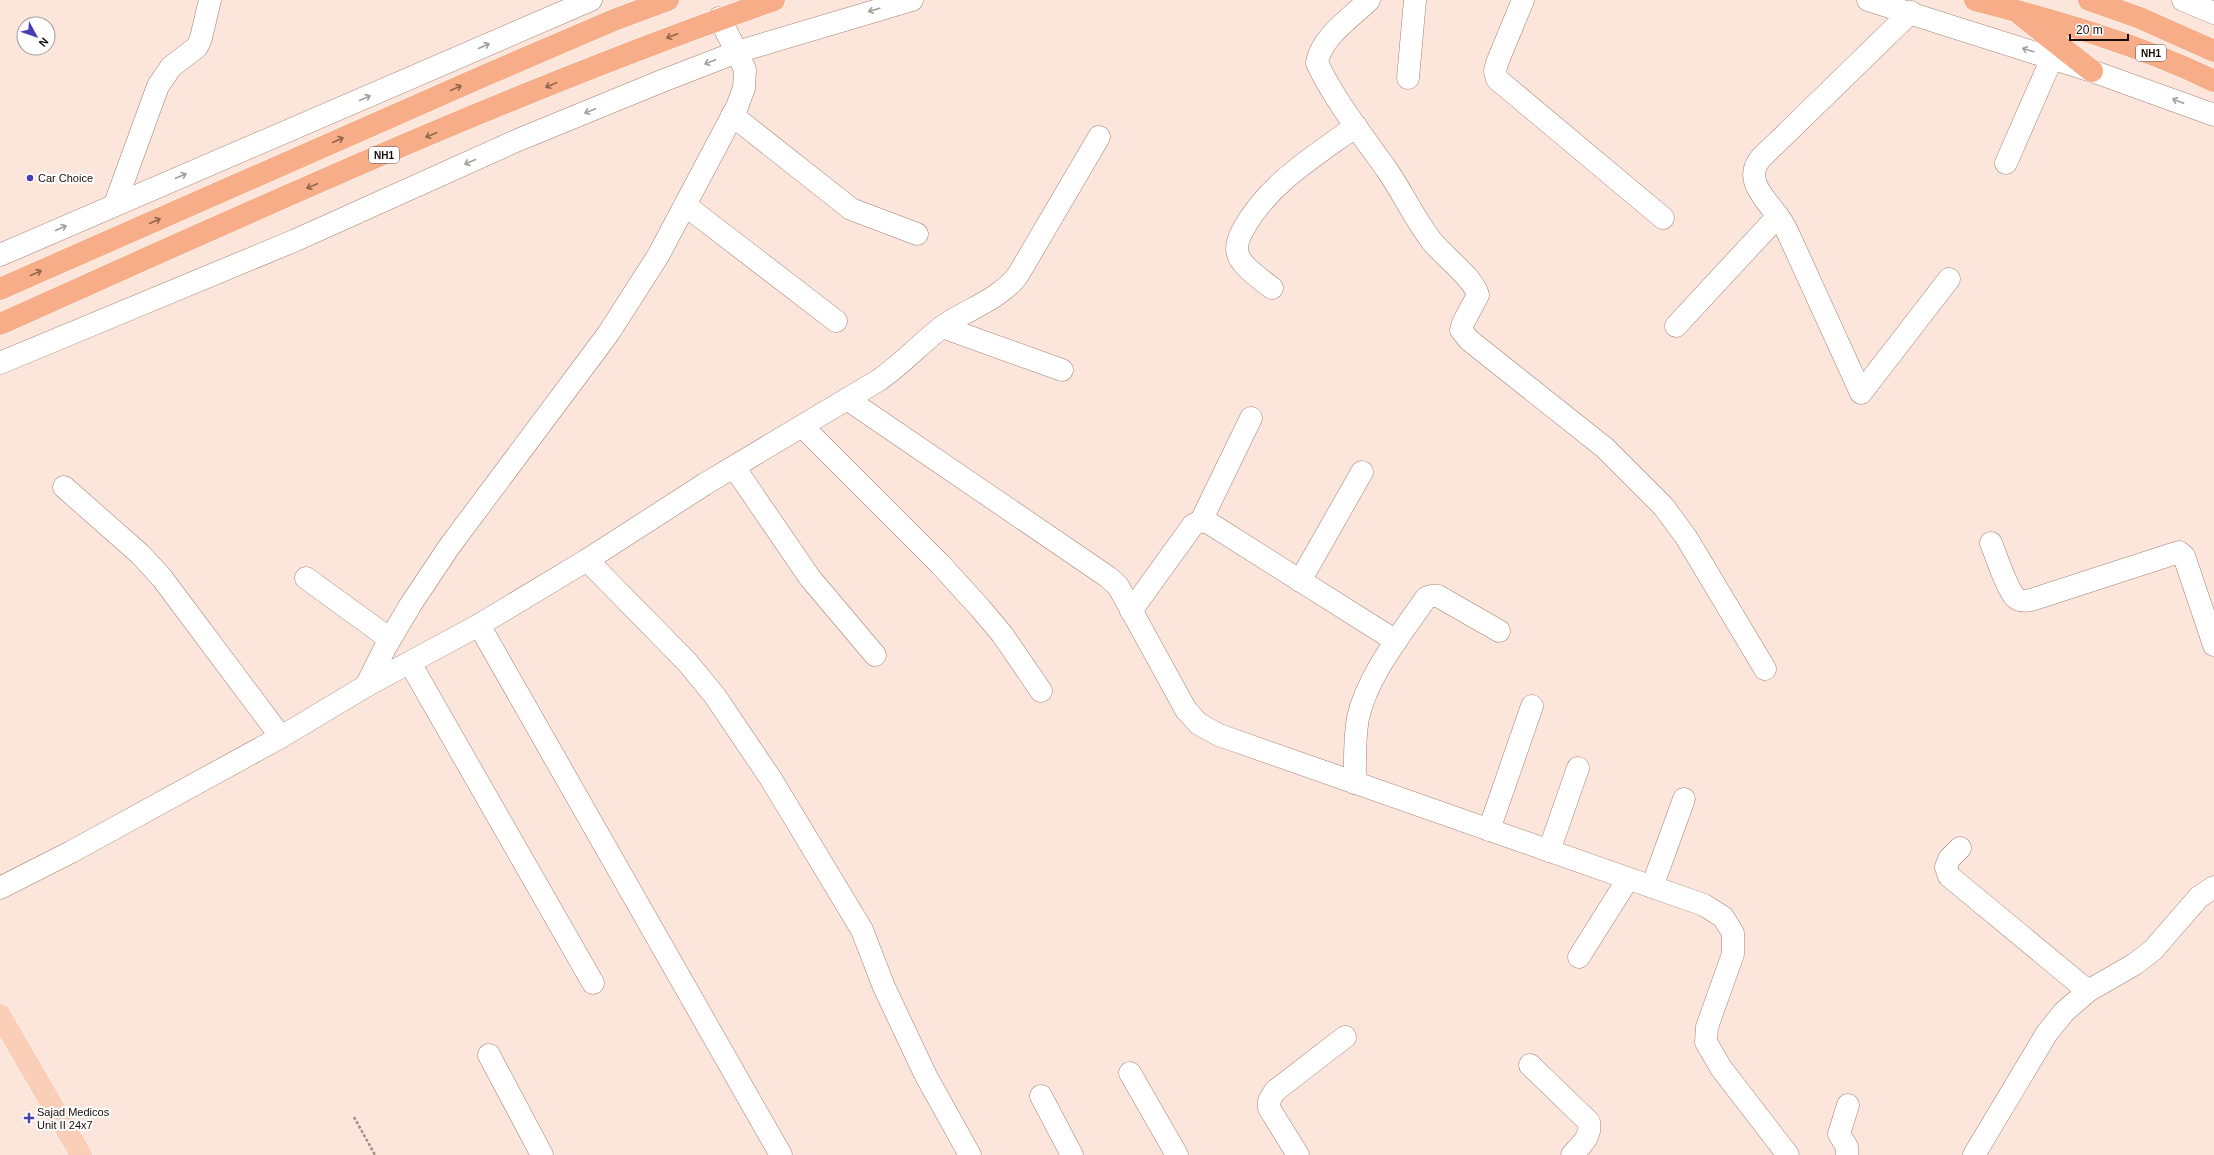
<svg xmlns="http://www.w3.org/2000/svg" width="2214" height="1155" viewBox="0 0 2214 1155" font-family="Arial,sans-serif">
<rect width="100%" height="100%" fill="#fce6dc"/>
<g fill="none" stroke-linecap="round" stroke-linejoin="round">
<defs>
<g id="minor">
<path d="M1369 0C1351 18 1321 37 1317 63 1335 101 1363 136 1387 170 1403 193 1414 218 1431 240 1443 256 1474 278 1478 295L1463 323 1461 330 1469 340 1605 448 1663 506 1686 537 1765 669"/>
<polyline points="1523,0 1497,63 1495,71 1497,79 1663,218"/>
<polyline points="1868,0 2092,71 2214,115"/>
<polyline points="2183,0 2214,13"/>
<path d="M1911 12 1761 158C1742 180 1767 200 1780 219 1786 227 1789 236 1793 244L1861 393 1949 279"/>
<polyline points="1408,78 1415,0"/>
<polyline points="732,115 851,209 917,234"/>
<polyline points="2006,163 2052,58"/>
<polyline points="115,204 158,86 171,67 197,47 201,38 210,0"/>
<polyline points="685,205 836,321"/>
<polyline points="0,255 591,0"/>
<path d="M1272 288C1263 281 1240 265 1238 254 1235 246 1240 235 1244 228 1269 183 1315 156 1356 126"/>
<polyline points="1676,326 1778,216"/>
<polyline points="942,327 1062,370"/>
<polyline points="0,363 296,240 518,140 662,81 737,52 912,0"/>
<polyline points="847,399 1108,577 1118,586 1186,710 1199,724 1219,735 1704,905 1723,917 1733,933 1733,954 1707,1027 1706,1042 1721,1068 1788,1155"/>
<polyline points="803,427 940,564 980,608 1002,634 1041,691"/>
<polyline points="734,467 810,578 875,655"/>
<polyline points="64,487 140,554 162,578 281,737"/>
<polyline points="1201,521 1251,418"/>
<path d="M1991 543C1996 555 2007 590 2016 598 2020 601 2026 601 2031 600L2179 552 2184 556 2214 645"/>
<polyline points="587,560 687,662 715,696 771,779 862,930 884,987 926,1076 970,1155"/>
<polyline points="306,578 390,639"/>
<polyline points="1300,581 1362,472"/>
<polyline points="1131,611 1193,525 1201,521 1209,523 1396,641"/>
<polyline points="479,625 781,1155"/>
<polyline points="410,663 593,983"/>
<polyline points="366,686 386,646 411,604 449,547 608,334 658,256 685,205 737,107 744,88 745,70 737,52 719,18"/>
<path d="M1355 783C1355 761 1354 740 1358 718 1367 676 1402 633 1426 598L1431 596H1438L1499 631"/>
<polyline points="1489,830 1532,706"/>
<polyline points="1960,848 1949,859 1946,867 1949,876 2088,991"/>
<polyline points="1549,851 1578,768"/>
<polyline points="1652,887 1684,799"/>
<path d="M0 888 71 852 281 737 366 686 479 625 587 560 705 484 879 380C902 364 920 344 942 327 967 309 999 300 1018 275L1099 137"/>
<polyline points="1579,957 1628,879"/>
<polyline points="489,1055 542,1155"/>
<path d="M1530 1065 1589 1122C1592 1136 1581 1145 1572 1155"/>
<polyline points="1130,1073 1177,1155"/>
<polyline points="1041,1096 1072,1155"/>
<polyline points="1298,1155 1269,1108 1269,1101 1275,1091 1345,1037"/>
<polyline points="1847,1155 1847,1147 1839,1134 1848,1105"/>
<polyline points="1974,1155 2047,1033 2064,1012 2088,991 2135,964 2153,950 2199,897 2214,887"/>
</g>
<polyline id="major" points="0,1015 81,1155"/>
<g id="highway">
<path d="M1975 0C2057 21 2138 44 2214 81"/>
<polyline points="2089,0 2140,18 2214,51"/>
<polyline points="2021,15 2092,71"/>
<polyline points="0,289 486,75 614,20 668,0"/>
<path d="M0 324C255 210 510 92 774 0"/>
</g>
</defs>
<use href="#minor" stroke="#a08071" stroke-width="23"/>
<use href="#major" stroke="#fff" stroke-width="23"/>
<use href="#highway" stroke="#fff" stroke-width="23"/>
<polyline stroke="#a08e86" stroke-width="2.5" stroke-dasharray="3 2" stroke-linecap="butt" points="354,1117 375,1155"/>
<use href="#minor" stroke="#fff" stroke-width="22"/>
<use href="#major" stroke="#faceb7" stroke-width="22"/>
<use href="#highway" stroke="#f7ad87" stroke-width="22"/>
</g>
<defs><path id="oneway-shaft" d="M-6 0H5M1.5-3L5.5 0L1.5 3" fill="none" stroke-width="1.6" stroke-linecap="round" stroke-linejoin="round"/></defs>
<g stroke="#a29e9c">
<use href="#oneway-shaft" transform="translate(874 10) rotate(164)"/>
<use href="#oneway-shaft" transform="translate(484 46) rotate(-24)"/>
<use href="#oneway-shaft" transform="translate(2028 50) rotate(-162)"/>
<use href="#oneway-shaft" transform="translate(710 62) rotate(158)"/>
<use href="#oneway-shaft" transform="translate(365 98) rotate(-24)"/>
<use href="#oneway-shaft" transform="translate(2178 101) rotate(-159)"/>
<use href="#oneway-shaft" transform="translate(590 111) rotate(158)"/>
<use href="#oneway-shaft" transform="translate(470 162) rotate(156)"/>
<use href="#oneway-shaft" transform="translate(181 176) rotate(-23)"/>
<use href="#oneway-shaft" transform="translate(61 228) rotate(-24)"/>
</g>
<g stroke="#92654d">
<use href="#oneway-shaft" transform="translate(672 36) rotate(159)"/>
<use href="#oneway-shaft" transform="translate(551 85) rotate(157)"/>
<use href="#oneway-shaft" transform="translate(456 88) rotate(-24)"/>
<use href="#oneway-shaft" transform="translate(431 135) rotate(157)"/>
<use href="#oneway-shaft" transform="translate(338 140) rotate(-24)"/>
<use href="#oneway-shaft" transform="translate(312 186) rotate(157)"/>
<use href="#oneway-shaft" transform="translate(155 221) rotate(-24)"/>
<use href="#oneway-shaft" transform="translate(36 273) rotate(-24)"/>
</g>
<g fill="#483fb5" stroke="#fff" stroke-width="1.5">
<circle cx="30" cy="178" r="4"/>
<path d="M27 1112h4v4h4v4h-4v4h-4v-4h-4v-4h4z"/>
</g>
<g text-anchor="middle" stroke-width="4" stroke-linejoin="round" paint-order="stroke">
<g fill="#fff" stroke="#5d5551" stroke-width="1">
<rect x="2136" y="45" width="30" height="16" rx="3"/>
<rect x="369" y="147" width="30" height="16" rx="3"/>
</g>
<g font-size="10" font-weight="bold" fill="#170c07">
<text x="2151" y="57">NH1</text>
<text x="384" y="159">NH1</text>
</g>
<g font-size="11" fill="#170c07" stroke="#fff" text-anchor="start">
<text x="38" y="182">Car Choice</text>
<text x="37" y="1116">Sajad Medicos<tspan x="37" dy="13">Unit II 24x7</tspan></text>
</g>
</g>
<g transform="translate(36 36) rotate(130)"><circle r="19" fill="#ffffff" stroke="#a29e9c"/>
<path d="M0-3L7 15L0 10L-7 15Z" fill="#483fb5"/>
<text y="-6" font-size="11" font-weight="bold" text-anchor="middle" fill="#170c07">N</text>
</g>
<path d="M2070 34v6h58v-6" fill="none" stroke="#170c07" stroke-width="2"/>
<text x="2076" y="34" font-size="12" fill="#170c07" stroke="#ffffff" stroke-width="3" paint-order="stroke">20 m</text>
</svg>
